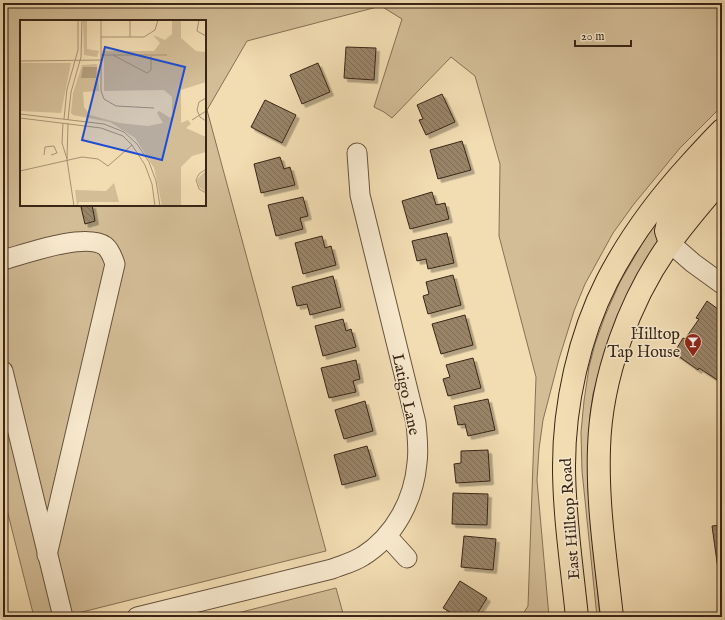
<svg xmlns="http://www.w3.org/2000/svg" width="725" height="620" viewBox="0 0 725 620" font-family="'IM FELL English',serif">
<defs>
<pattern id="building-back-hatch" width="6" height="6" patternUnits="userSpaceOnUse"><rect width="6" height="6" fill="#998467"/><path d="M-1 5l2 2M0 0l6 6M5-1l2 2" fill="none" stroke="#7e6c54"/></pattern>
<filter id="shadow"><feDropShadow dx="3.5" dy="3.5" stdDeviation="0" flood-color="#0004"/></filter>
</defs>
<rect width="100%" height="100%" fill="#f2dcb2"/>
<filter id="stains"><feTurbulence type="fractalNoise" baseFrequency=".005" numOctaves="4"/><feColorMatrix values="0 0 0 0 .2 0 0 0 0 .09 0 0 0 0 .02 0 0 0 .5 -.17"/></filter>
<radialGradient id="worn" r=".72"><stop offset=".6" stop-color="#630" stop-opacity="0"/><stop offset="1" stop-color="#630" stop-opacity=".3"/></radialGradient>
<g fill="#d3bd97" stroke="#867156" fill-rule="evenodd">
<path d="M3 3H722V106L680 148 634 204 613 233 585 284 574 311 559 359 543 420 539 449 537 480 549 617H521L528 606 536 377 499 236 500 164 475 76 451 57 392 118 384 112 374 107 402 19 381 6 247 41 207 110 326 551 62 617H34L3 494ZM21 21H205V205H21Z"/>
<polygon points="662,214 661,235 651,252 630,289 616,319 606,347 593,394 590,415 589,434 588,465 588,491 591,524 600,617 597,617 582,471 581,432 584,401 589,367 595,344 605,316 620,282 642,244"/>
<polygon points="336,588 344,617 222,617"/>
</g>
<g fill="url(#building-back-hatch)" stroke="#392516" filter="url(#shadow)">
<polygon points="346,47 376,48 374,80 344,78"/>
<polygon points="318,63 330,92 302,104 290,75"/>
<polygon points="442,94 455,122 426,135 419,120 423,119 417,105"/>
<polygon points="265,100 296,115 282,143 251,127"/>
<polygon points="462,141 471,170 438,179 430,150"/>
<polygon points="280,157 284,169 290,167 295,185 261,193 254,164"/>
<polygon points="432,192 436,205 445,203 449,219 410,229 402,201"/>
<polygon points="303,197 308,216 300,218 303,229 276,236 268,205"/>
<polygon points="87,205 92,205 95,221 85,224 81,207"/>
<polygon points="447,233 454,263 428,269 426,259 417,261 412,241"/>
<polygon points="322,236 325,248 331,246 336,265 303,274 295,243"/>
<polygon points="453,275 461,305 428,314 423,296 429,294 426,282"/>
<polygon points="333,276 341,307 310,315 307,304 297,306 292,287"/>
<polygon points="707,301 722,312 722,383 699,368 698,370 674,353 683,338 685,339 699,319 696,318"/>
<polygon points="465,315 473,345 441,354 432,324"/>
<polygon points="343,319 346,331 351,329 356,347 323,356 315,326"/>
<polygon points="473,358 481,388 448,396 443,379 450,377 446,365"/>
<polygon points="356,360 360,379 353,381 356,392 329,398 321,368"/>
<polygon points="488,399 495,430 468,436 465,424 458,425 454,406"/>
<polygon points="365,401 373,431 344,439 335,410"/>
<polygon points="367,446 376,476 342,485 334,455"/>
<polygon points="488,450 490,481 456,483 454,464 461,463 461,451"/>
<polygon points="453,493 488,494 487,525 452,524"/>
<polygon points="722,525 722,568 718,569 712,526"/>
<polygon points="464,536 496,539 493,570 461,567"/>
<polygon points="460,581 487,598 475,617 458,617 443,608"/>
<polygon points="432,613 433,617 413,617"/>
</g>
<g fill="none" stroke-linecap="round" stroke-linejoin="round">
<defs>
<g id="minor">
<polyline points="670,243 693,263 722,284"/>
<path d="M3 260C25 254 85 232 105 246 110 250 113 258 115 264L47 555"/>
<polyline points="3,371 63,617"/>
<polyline points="387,536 407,558"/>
<path d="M137 617 332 569C342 565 354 562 363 556 395 536 414 499 417 463 419 449 417 436 416 423L360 195 357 153"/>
</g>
<g id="major">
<polyline points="670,243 666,231 668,222 674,208 704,172 722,153"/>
<path d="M577 617C572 567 564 516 564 466 564 405 579 336 607 281 629 238 658 199 691 163 701 152 711 141 722 130"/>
<path d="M612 617C606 561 597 505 599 448 601 378 629 300 670 243 686 221 704 200 722 179"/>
</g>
</defs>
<use href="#minor" stroke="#67533d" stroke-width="21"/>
<use href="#major" stroke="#392516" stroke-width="24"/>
<use href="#minor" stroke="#f7e8cd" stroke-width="19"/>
<use href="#major" stroke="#f2dcb2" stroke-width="22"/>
</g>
<defs>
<symbol id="bar-pin" viewBox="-11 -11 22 30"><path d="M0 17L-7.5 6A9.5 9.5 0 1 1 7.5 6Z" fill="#8f2418" stroke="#f7e8cd"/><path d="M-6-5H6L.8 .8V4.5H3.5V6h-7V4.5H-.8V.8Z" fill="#fff"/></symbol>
</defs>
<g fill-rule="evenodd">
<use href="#bar-pin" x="683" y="332" width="20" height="27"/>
</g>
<g text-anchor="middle" stroke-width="3" stroke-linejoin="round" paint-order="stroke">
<g font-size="16" fill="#392516" stroke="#f7e8cd" text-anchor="end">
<text x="680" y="339">Hilltop<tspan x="680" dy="18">Tap House</tspan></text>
</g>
<g font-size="16" fill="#392516" stroke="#f7e8cd">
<text transform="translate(407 394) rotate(78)" y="6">Latigo Lane</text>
<text transform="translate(569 519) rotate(-94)" y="6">East Hilltop Road</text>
</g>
</g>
<g transform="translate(20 20)">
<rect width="186" height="186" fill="#f2dcb2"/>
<path d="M63 0H67V29L79 31 77 37 64 35ZM152 0H161V18L176 31 186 32V62L161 70V103L168 100 171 104 166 108 186 117V132L172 136 161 147V186H142L134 148 115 118 90 102 53 95 51 93 53 73 62 45 77 44 79 71 63 72 64 87 70 95 99 103 128 106 143 103 137 93 139 91 150 98 152 95V77L144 70 84 71V31H134L140 23 133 15 145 20 152 14ZM0 43H51L41 93 0 91ZM186 150V172L179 167 177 160ZM94 163 99 182H59L57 186 55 170 86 171Z" fill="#d3bd97"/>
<path d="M63 47H77L76 58H61Z" fill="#b39e7d"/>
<path fill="none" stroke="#a89374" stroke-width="1" d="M81 0V71L84 79 96 86 134 88M179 0 177 11 186 16M81 17H124L135 10 138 0M110 17V0M81 35H147M93 35 127 53 131 50V36M0 41 81 40M186 78 179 82 177 90 180 97 186 101M0 94 84 104 104 112 117 124 129 142 136 161 140 186M0 98 81 108 103 116 112 125 125 145 132 164 135 186M44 99 47 69 58 30V0M48 100 51 72 61 37 62 0M172 100 186 91M43 103 42 123 47 139M48 103 47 140 54 186M24 135 25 127 34 126 37 133 31 135M186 149 179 154 176 160 179 169 186 173M0 151 62 137 78 139 88 146 112 125"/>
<path fill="#1d4ed8" fill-opacity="0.15" stroke="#1d4ed8" stroke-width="2" d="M85 27 165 47 142 140 62 120Z"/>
<rect width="186" height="186" fill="none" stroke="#392516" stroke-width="2"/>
</g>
<rect width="725" height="620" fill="none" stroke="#f2dcb2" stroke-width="16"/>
<rect x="4" y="4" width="717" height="612" fill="none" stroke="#392516" stroke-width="2"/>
<rect x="8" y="8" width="709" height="604" fill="none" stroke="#392516"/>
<path d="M575 40v6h56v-6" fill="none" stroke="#392516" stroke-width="2"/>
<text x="581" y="40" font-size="12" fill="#392516" stroke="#f7e8cd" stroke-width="3" paint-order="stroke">20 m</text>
<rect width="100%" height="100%" filter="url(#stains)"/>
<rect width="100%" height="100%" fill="url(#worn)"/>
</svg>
